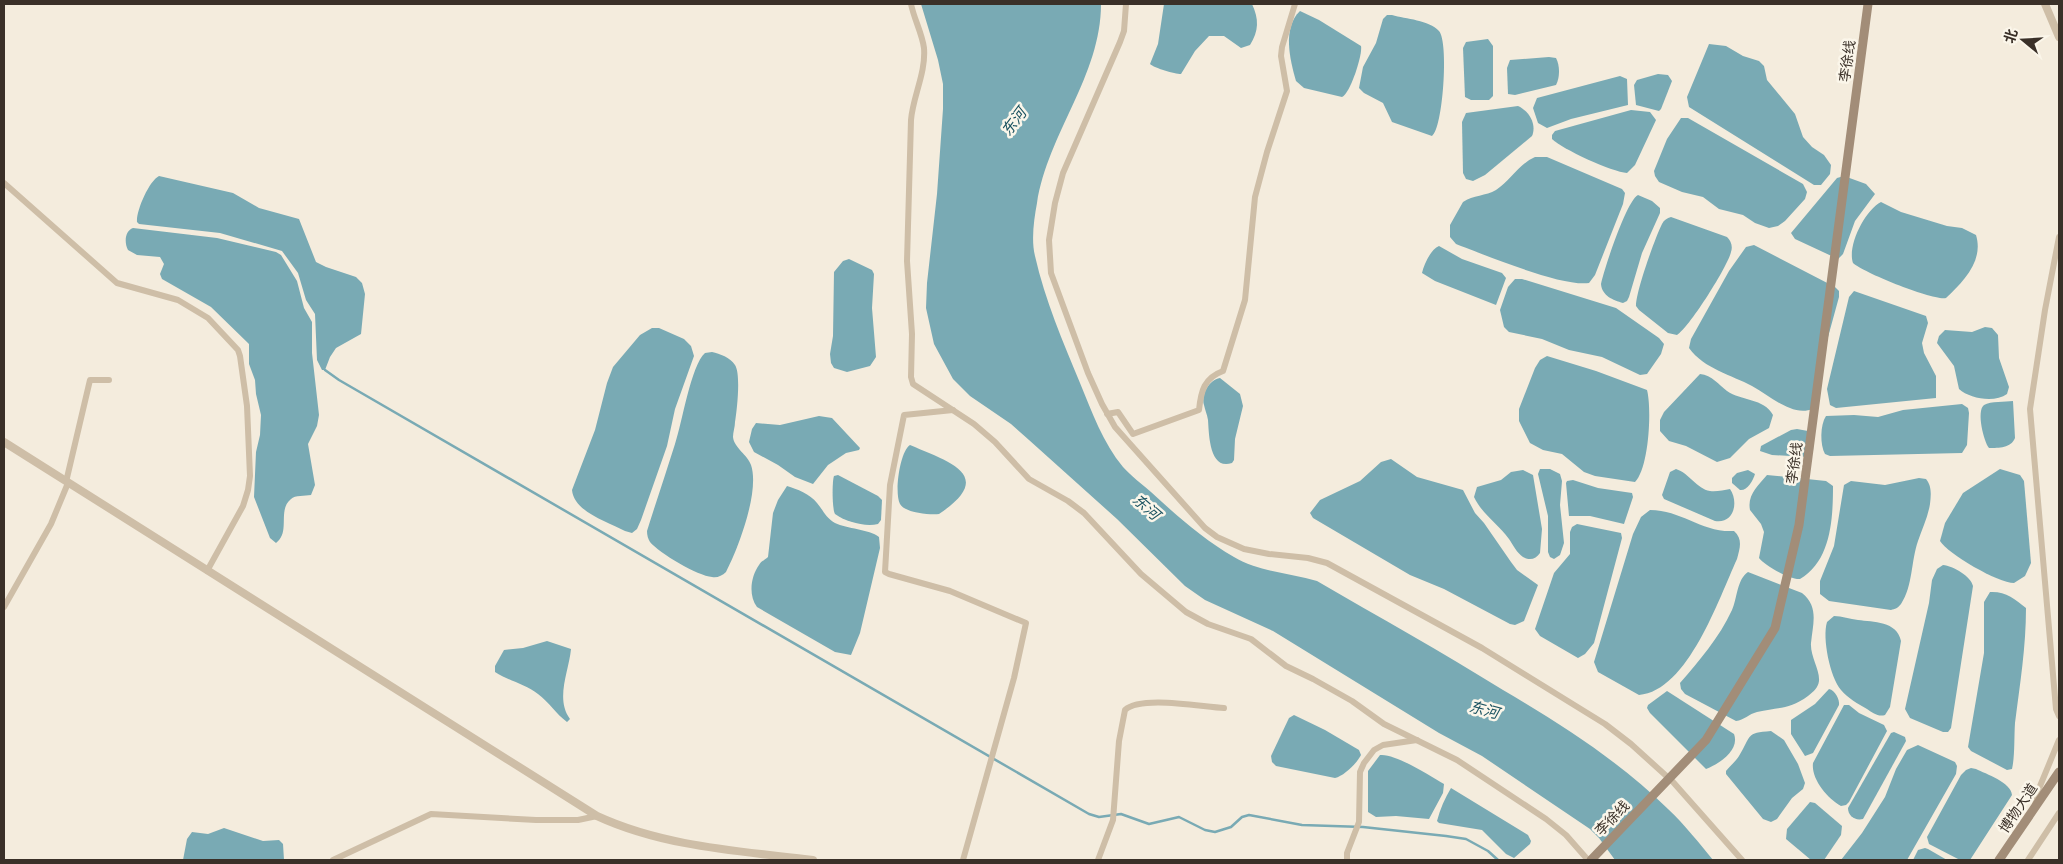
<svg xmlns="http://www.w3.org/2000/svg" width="2063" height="864" viewBox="0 0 2063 864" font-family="'DM Sans','Noto Sans SC',sans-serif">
<rect width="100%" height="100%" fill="#f4ecdd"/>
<g fill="#79aab4">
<path d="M921 4H1101C1101 76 1048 133 1037 203 1034 219 1031 240 1035 256 1045 300 1063 342 1080 383 1092 412 1103 443 1123 467 1131 476 1142 484 1151 492 1177 516 1203 539 1234 557 1259 572 1290 573 1317 581 1379 617 1442 652 1503 690 1562 725 1619 761 1668 809 1685 825 1699 843 1713 860H1615L1599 838 1590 829 1482 756 1439 733 1273 631 1205 600 1185 586 1117 519 1029 440 1011 424 970 396 953 379 934 344 926 308 927 283 937 194 943 109V84L938 60Z"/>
<path d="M1164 4H1252C1259 19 1259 31 1250 45L1241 48 1224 36H1209L1195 51 1181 74C1175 74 1154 68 1150 64L1158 44Z"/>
<path d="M1300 11 1319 20 1361 46C1363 54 1350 94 1342 97L1304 88 1296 81C1290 60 1282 28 1300 11Z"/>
<path d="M1392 15C1406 19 1429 20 1439 31 1449 42 1443 129 1432 136L1392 122 1383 103 1364 93 1359 88 1363 67 1376 43 1383 19 1387 15Z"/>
<polygon points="1488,39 1493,46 1493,96 1489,100 1471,100 1465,97 1463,48 1466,42"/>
<polygon points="1709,44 1726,46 1743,56 1759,61 1764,66 1767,80 1795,114 1803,137 1812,147 1824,155 1831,165 1830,174 1821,185 1814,185 1689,107 1687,97"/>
<path d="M1549 57 1556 58C1560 65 1560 78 1556 85L1515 95 1508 94 1507 68 1510 60Z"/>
<polygon points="1658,74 1668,75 1672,81 1661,109 1659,111 1636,105 1634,85 1637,80"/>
<polygon points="1620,76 1627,79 1628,105 1571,119 1547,128 1538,123 1533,108 1537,98"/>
<path d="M1518 106C1529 111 1537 124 1532 136L1485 175 1473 181 1466 179 1463 173 1462 122 1466 113Z"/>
<path d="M1631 110 1650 112 1656 120 1635 165 1627 173C1612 172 1562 149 1552 139V135L1555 131Z"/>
<polygon points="1681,118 1688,118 1803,184 1807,192 1805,199 1785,221 1778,226 1769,228 1755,223 1743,215 1719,209 1703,197 1682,192 1659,182 1655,176 1654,171 1667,139"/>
<path d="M1535 157H1547L1622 189 1625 193 1623 204 1595 275 1589 283C1562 287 1485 255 1456 244L1450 237V225L1463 202C1473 195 1486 196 1496 190 1510 181 1519 164 1535 157Z"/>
<path d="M159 176 233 193 259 208 299 219 316 262 326 267 356 277 362 283 365 294 361 334 336 348 330 357 325 370H322L317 360 315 314 306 300 298 273 282 251 220 233 139 224 137 222C136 211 149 181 159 176Z"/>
<polygon points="1844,176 1866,184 1875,194 1855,221 1843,254 1838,259 1795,239 1791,233 1837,178"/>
<path d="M1638 195 1652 201 1660 208V213L1642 253 1629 297 1627 301 1623 303C1613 300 1602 296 1601 284 1604 269 1627 200 1638 195Z"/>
<path d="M1881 202 1901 212 1947 226 1962 228 1976 235C1984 261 1963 282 1946 298 1934 301 1864 273 1853 263 1847 246 1865 210 1881 202Z"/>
<path d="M1671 217 1727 237C1731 241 1733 246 1731 252 1728 266 1689 328 1677 335L1668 333 1639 310 1636 306C1636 291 1655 238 1662 224 1664 220 1667 218 1671 217Z"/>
<path d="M133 228 217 238 276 252 281 255 297 281 304 308 312 322V353L319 415 317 426 308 444 315 485 311 495C305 496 295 495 291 499 277 510 291 532 276 543L270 538 254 497 256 452 260 435 261 415 256 394 255 380 249 364V344L211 307 162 279 160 274 164 264 160 257 137 255 128 250C124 242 125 231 133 228Z"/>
<path d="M1754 245 1835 287 1839 291V297L1825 348 1813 409C1805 412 1797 411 1790 408 1776 403 1765 393 1752 386 1732 375 1704 369 1689 348L1691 339 1729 271 1746 247Z"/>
<path d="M1439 246 1462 259 1502 273 1506 278 1496 305 1435 281 1422 273C1424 264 1431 249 1439 246Z"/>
<polygon points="849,259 872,270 874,274 872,308 876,357 870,366 847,372 834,368 831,363 830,354 833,336 834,272 843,261"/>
<polygon points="1515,279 1522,279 1616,308 1659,338 1664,344 1661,354 1647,374 1640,375 1602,357 1569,350 1542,339 1509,332 1504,327 1500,310 1508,287"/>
<polygon points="1854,291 1926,316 1928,323 1922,343 1924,353 1936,376 1936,398 1836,408 1830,405 1827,389 1849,297"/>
<path d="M1985 327 1992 328 1998 335 1999 358 2009 387 2007 394C1995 403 1970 399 1959 389L1954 366 1937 343 1939 336 1945 330 1972 332Z"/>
<path d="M652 328H659L684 339 691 346 694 356 675 409 667 446 641 520 637 529 632 533 625 531C608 522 574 512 572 490L595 430 607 383 613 367 640 335Z"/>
<path d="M712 352C720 354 730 357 735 365 741 374 737 410 735 422 735 427 733 432 733 437 734 448 748 455 751 465 760 491 738 549 726 572 722 576 717 578 712 577 698 576 659 553 650 542 648 539 647 535 647 531 656 502 666 473 675 444 682 424 691 365 705 353Z"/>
<path d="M1547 356 1596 371 1647 390C1652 409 1649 468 1635 482L1595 476 1584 472 1562 454 1543 450 1530 443 1519 421V409L1535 368 1540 360Z"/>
<path d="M1700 374C1712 375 1719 385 1727 391 1741 401 1764 398 1773 415L1769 428 1749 439 1730 458 1717 462 1686 446 1669 441 1660 431V420L1664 412Z"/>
<path d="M1220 378 1240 394 1243 406 1235 439 1234 460 1232 463C1209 471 1209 433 1208 420 1207 414 1205 410 1204 405 1201 394 1209 380 1220 378Z"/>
<path d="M2013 401 2015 438C2011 448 1999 448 1989 448 1984 442 1976 411 1984 405 1991 401 2005 402 2013 401Z"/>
<path d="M1962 404 1968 408 1969 413 1967 445 1962 453 1830 456 1825 454C1820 445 1820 425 1826 416L1854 415 1878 417 1903 410Z"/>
<polygon points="819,416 832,418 860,448 859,450 846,453 828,465 813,484 795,477 778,465 754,452 749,442 752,429 756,423 780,425"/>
<polygon points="1797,429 1808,431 1814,435 1813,451 1808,457 1772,455 1760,451 1761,446 1791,430"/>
<path d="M910 445C949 462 997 475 939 514 930 515 905 513 900 504 894 493 900 451 910 445Z"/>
<polygon points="1391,459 1417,477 1463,490 1475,513 1484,523 1511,562 1517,570 1538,585 1524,621 1515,625 1510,624 1444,589 1410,575 1313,518 1310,513 1320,500 1360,481 1381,462"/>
<polygon points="1540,469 1550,469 1560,474 1562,481 1560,505 1564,543 1560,555 1554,559 1550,557 1548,552 1548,516 1538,474"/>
<path d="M1676 469C1689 473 1697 489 1710 491 1716 492 1724 490 1730 489 1739 502 1734 524 1715 521L1664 499 1662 495 1670 472Z"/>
<path d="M2000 469 2020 475 2024 481 2031 563 2025 576 2014 583C1998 583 1948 554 1940 541L1945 523 1963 493Z"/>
<path d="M1523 470 1533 475 1542 529 1540 553C1536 559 1530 561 1523 557 1517 553 1513 545 1509 539 1498 524 1482 514 1474 497L1477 487 1501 480 1511 472Z"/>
<path d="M1748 470 1755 474C1753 481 1747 491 1740 490L1732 483V478L1737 473Z"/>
<path d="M838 475 878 496 882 500 881 520 878 524C865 527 846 522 835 514 832 509 832 481 834 476Z"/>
<path d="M1767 475 1826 481 1833 486C1833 519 1831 561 1800 579 1790 580 1764 565 1759 558L1764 532 1761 524 1750 510C1747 495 1758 486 1767 475Z"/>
<path d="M1919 478 1926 479C1932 486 1931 495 1930 504 1928 517 1922 529 1918 541 1911 561 1913 586 1901 604 1898 608 1895 609 1891 610L1829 601 1820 594V581L1834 546 1844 485 1851 481 1885 485Z"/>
<polygon points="1573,480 1598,488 1632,493 1633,497 1624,524 1590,516 1569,516 1566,483 1567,481"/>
<path d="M787 486C797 489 810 494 817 503 823 510 826 518 835 523 847 529 869 529 879 537L880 548 860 633 851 655 835 652 757 607C748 595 751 576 759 565 761 561 765 560 768 557L773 513 778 500Z"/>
<path d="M1650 510C1682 510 1702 533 1734 531 1743 539 1740 548 1737 559 1719 598 1688 691 1639 695L1598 672 1594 662 1633 534 1641 517Z"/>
<polygon points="1577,524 1621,533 1622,538 1594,643 1585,654 1578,658 1540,636 1535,629 1554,573 1570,554 1570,532 1572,527"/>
<path d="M1943 565C1953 566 1971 576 1973 586L1951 728 1948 732H1943L1910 718 1905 709 1929 603 1932 580 1937 569Z"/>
<path d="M1748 572 1802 593C1819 607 1813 623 1811 643 1810 656 1820 670 1819 681 1818 688 1814 691 1808 696 1789 710 1778 707 1757 712 1749 714 1744 720 1736 721L1685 694 1681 689 1680 683C1699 661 1719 638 1732 610 1737 599 1737 579 1748 572Z"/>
<path d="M1990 592C2005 591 2015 599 2026 608 2026 647 2020 684 2015 723 2014 737 2015 756 2012 769L2007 770 1971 751 1968 747 1984 653V602Z"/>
<path d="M1834 616C1842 616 1850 619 1858 620 1873 622 1897 621 1901 641L1890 707 1885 715C1878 717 1873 713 1867 709 1858 704 1848 698 1841 690 1830 677 1822 638 1827 622Z"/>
<path d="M547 641 571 649C569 671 555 699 570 719L567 722C556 714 549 702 538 694 525 684 509 681 495 672V666L504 650 523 648Z"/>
<path d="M1829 689C1835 690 1840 700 1839 705L1813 753 1805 756 1791 734V720L1815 704Z"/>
<path d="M1667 691 1734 734C1740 750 1719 764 1706 769L1650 713 1647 708 1648 705Z"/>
<path d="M1844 705H1849L1859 713 1884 725 1887 731 1849 802 1846 805 1841 806C1827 798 1811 779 1813 763Z"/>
<path d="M1294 715 1325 730 1359 750 1361 755C1357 763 1344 776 1335 778L1276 766 1272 762 1271 756 1289 718Z"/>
<path d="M1771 731 1784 740 1798 764 1805 783 1803 789 1792 798 1777 819 1771 822 1763 819 1726 774V771C1730 766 1736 761 1739 756 1752 735 1745 733 1771 731Z"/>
<path d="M1894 732 1905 737 1906 741 1863 819C1855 821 1848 816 1848 808L1891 733Z"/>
<polygon points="1918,745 1955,762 1957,766 1956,774 1907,860 1841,860 1862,833 1885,797 1896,769 1907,750"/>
<path d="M1380 755C1395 753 1430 776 1444 784L1443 793 1429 819 1396 816 1376 817 1368 812V771Z"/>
<path d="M1971 768 1976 769C1986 774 2011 782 2012 795L1970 860H1960L1929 844 1927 837 1961 775 1966 770Z"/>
<path d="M1451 788 1528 835 1531 841 1530 844 1514 858 1506 854 1482 830 1439 823 1437 821C1440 809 1445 798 1451 788Z"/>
<polygon points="1810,802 1815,803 1842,826 1841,835 1824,860 1811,860 1786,839 1787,829"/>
<polygon points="224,828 263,841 279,840 283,844 284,860 183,860 187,839 192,832 208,834"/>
<polygon points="1925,848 1928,849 1947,860 1913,860 1918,850"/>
</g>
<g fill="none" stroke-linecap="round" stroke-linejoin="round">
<polyline stroke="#79aab4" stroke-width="2.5" points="325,370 339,380 1089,814 1099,817 1121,814 1149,824 1179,817 1205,830 1215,832 1231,827 1242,817 1249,815 1302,825 1363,827 1446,836 1466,839 1488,851 1498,860"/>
<g stroke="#cebea7" stroke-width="6">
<path d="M911 4C914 19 922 33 924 48 926 73 913 96 911 120L907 261 912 334 911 377 913 384 974 424 995 442 1029 479 1068 501 1084 513 1141 574 1186 612 1208 624 1251 639 1286 666 1313 679 1352 701 1384 724 1457 760 1546 819 1566 835 1588 860"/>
<polyline points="1126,4 1124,31 1120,42 1063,173 1055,203 1049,240 1051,273 1088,373 1102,404 1115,427 1205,528 1217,537 1244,549 1269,554 1308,558 1327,563 1482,648 1605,724 1631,744 1673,782 1742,860"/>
<polyline points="4,183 117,283 178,300 208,318 238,350 240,356 247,406 250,476 248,490 243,506 207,571"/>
<polyline points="2059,237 2045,310 2030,409 2056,709 2059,716"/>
<polyline points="953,410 904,415 890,485 885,572 889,574 950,591 1026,623 1014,678 963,860"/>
<path d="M1107 414 1118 412 1133 434 1199 410C1201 391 1204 378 1223 371L1245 300 1255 197 1267 152 1287 91 1281 56 1282 47 1295 4"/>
<polyline points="66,482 90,380 109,380"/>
<polyline points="4,607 51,524 68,483"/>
<polyline points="2035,805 2038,791 2059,740"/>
<polyline points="333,860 431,814 536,820 578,820 597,816"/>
<path d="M1098 860 1113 820 1119 741 1125 710C1141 695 1202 707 1224 708"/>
<polyline points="1347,860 1347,853 1359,822 1360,772 1364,763 1374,750 1383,745 1417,740"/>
<polyline points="2028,860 2059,813"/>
</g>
<g stroke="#cebea7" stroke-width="8">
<polyline points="2045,4 2059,37"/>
<path d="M4 442 597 816C664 847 740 851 813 860"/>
</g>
<g stroke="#a28d78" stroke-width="9">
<polyline points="1591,860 1706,740 1775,628 1799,525 1868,4"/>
<polyline points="1999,860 2059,772"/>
</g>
</g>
<g text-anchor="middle" stroke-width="5" stroke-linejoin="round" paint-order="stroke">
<g font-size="14" fill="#3a3028" stroke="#fbf6ea">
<text transform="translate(1847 61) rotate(-82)" y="5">李徐线</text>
<text transform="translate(1794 463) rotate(-82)" y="5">李徐线</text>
<text transform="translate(2018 808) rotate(-56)" y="5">博物大道</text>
<text transform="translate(1612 818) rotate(-46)" y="5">李徐线</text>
</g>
<g font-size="15" font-style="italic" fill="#1a5260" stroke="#fbf6ea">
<text transform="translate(1014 122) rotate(-53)" y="5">东河</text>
<text transform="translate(1146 507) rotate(41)" y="5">东河</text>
<text transform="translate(1484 710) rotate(15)" y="5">东河</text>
</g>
</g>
<rect width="2063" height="864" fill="none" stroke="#3a3028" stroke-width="10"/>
<g transform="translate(2023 40) rotate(288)" stroke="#fbf6ea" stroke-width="4" paint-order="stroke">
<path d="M0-4L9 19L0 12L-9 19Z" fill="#3a3028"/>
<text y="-8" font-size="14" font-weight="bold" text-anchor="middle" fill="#3a3028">北</text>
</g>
</svg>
